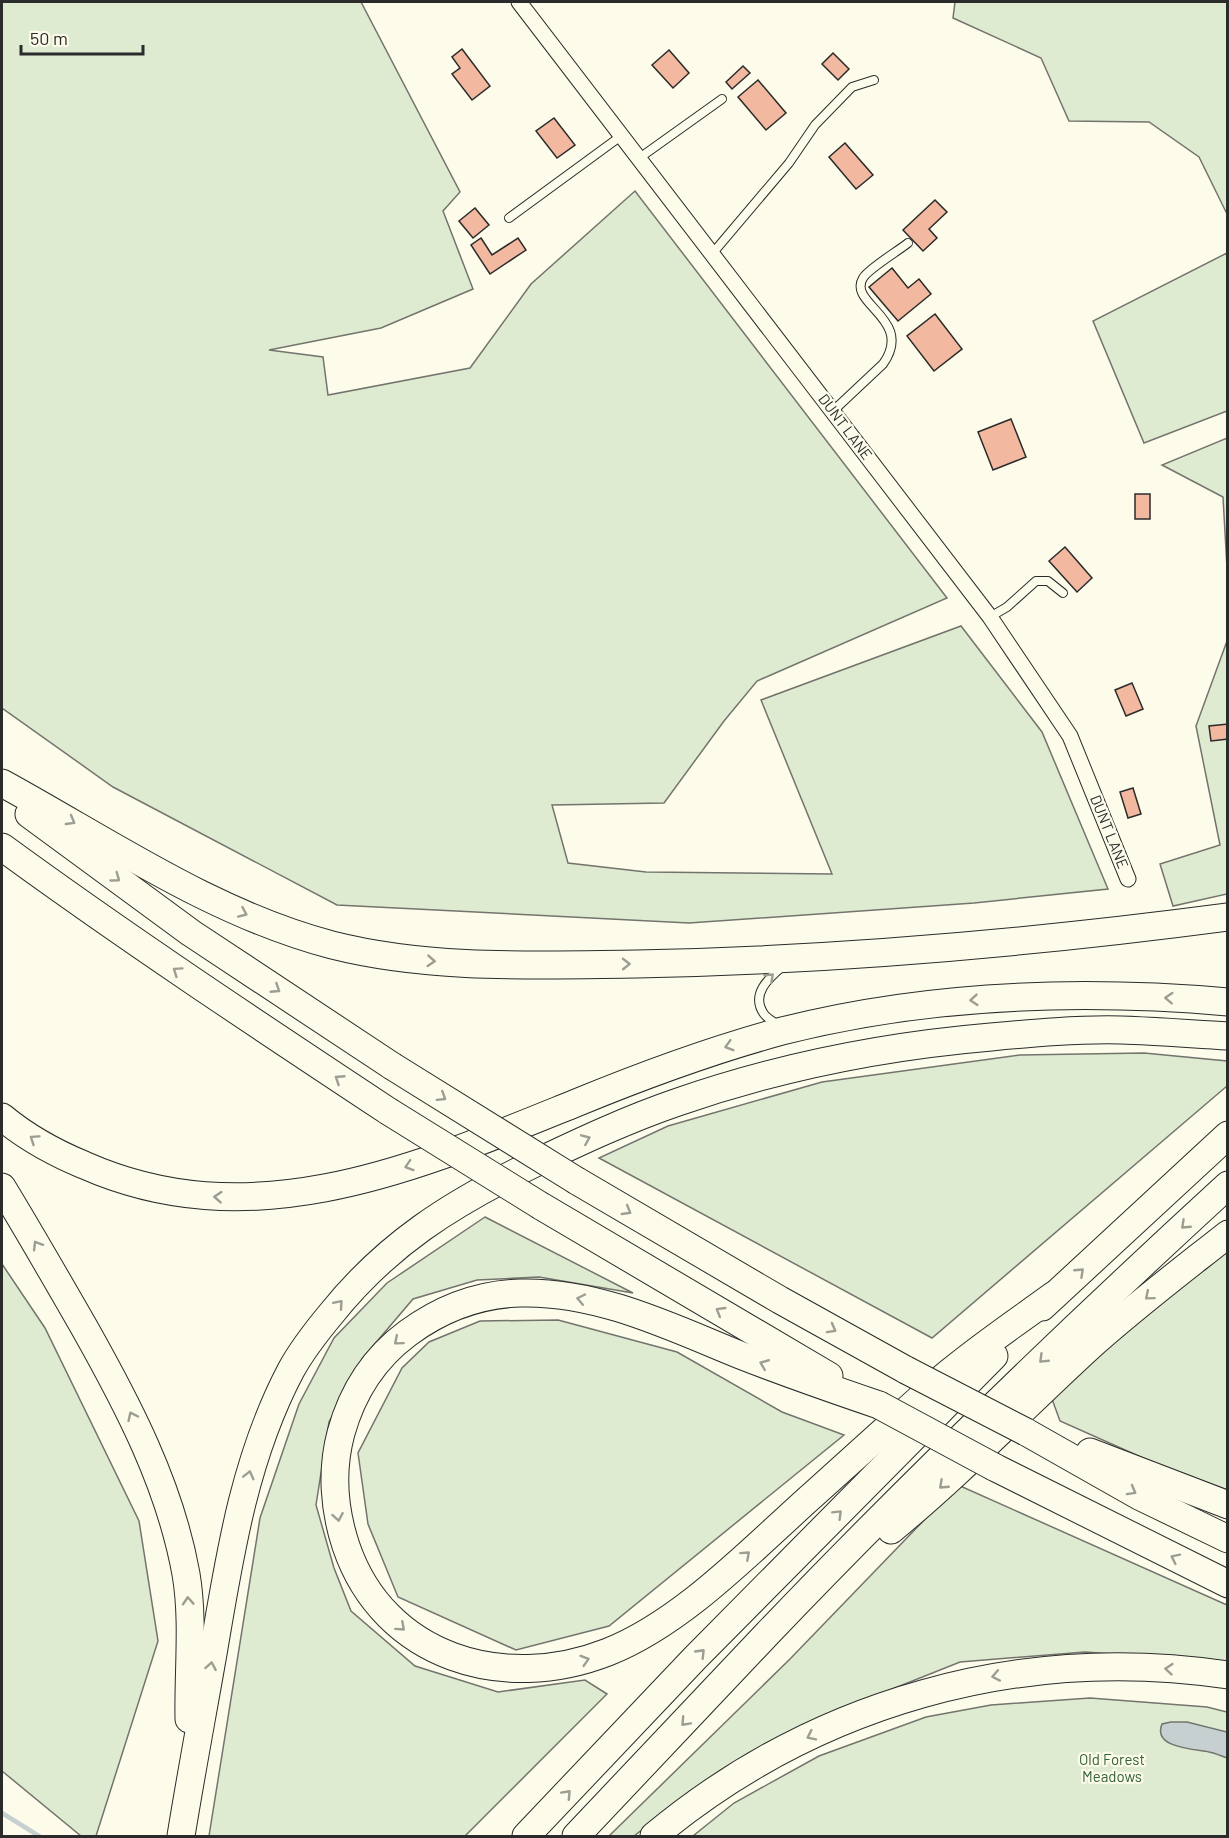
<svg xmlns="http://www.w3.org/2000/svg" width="1229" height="1838" viewBox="0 0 1229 1838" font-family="Barlow,sans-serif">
<rect width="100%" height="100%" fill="#fdfbea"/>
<g fill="#deebd1" stroke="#74746e" stroke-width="1.5">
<polygon points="2,2 361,2 460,192 443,211 473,289 381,328 269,350 323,357 328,395 470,368 531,284 635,191 947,598 757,681 724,721 664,803 552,805 568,863 646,872 832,874 761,700 961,626 1042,732 1108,889 974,903 689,923 337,905 113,787 2,708"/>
<polygon points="955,2 1227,2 1227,214 1199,157 1149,122 1069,121 1041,58 953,18"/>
<polygon points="1227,253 1227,411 1144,443 1093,321"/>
<polygon points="1227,438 1227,568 1223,497 1162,465"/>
<polygon points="1227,641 1227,894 1173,906 1160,864 1220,845 1196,726"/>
<polygon points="1144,1053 1227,1061 1227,1086 932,1338 599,1158 668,1126 822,1082 1020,1055"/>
<polygon points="485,1217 633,1293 539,1277 477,1280 413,1299 362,1359 329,1422 316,1505 334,1568 351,1611 415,1666 498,1692 585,1680 607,1694 465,1836 209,1836 260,1518 299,1404 334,1338 387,1283"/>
<polygon points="1227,1243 1227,1490 1161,1466 1060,1421 1052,1399 1163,1297"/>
<polygon points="2,1264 45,1328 139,1521 158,1641 96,1836 81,1836 2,1771"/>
<polygon points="558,1320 677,1352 782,1412 844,1435 609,1626 516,1650 398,1597 368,1524 358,1453 402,1368 429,1342 480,1321"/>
<polygon points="958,1485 1227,1605 1227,1666 1185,1659 1085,1652 960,1662 802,1725 693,1789 634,1836 609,1836 790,1659"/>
<polygon points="1090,1698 1207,1707 1227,1712 1227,1836 693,1836 734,1803 819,1756 926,1717 991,1705"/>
</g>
<path fill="#c7d0d0" stroke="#74746e" stroke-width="1.5" d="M1171 1722H1187L1227 1732V1758C1221 1756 1215 1753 1209 1752 1194 1749 1152 1748 1162 1724Z"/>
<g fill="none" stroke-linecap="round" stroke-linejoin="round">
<polyline stroke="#c7d0d0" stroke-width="4.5" points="2,1813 39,1836"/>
</g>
<g fill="#f2b8a0" stroke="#2b2b2b" stroke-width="1.5">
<polygon points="462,49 490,86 472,100 452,74 460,68 452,57"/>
<polygon points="669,50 689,73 673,88 652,65"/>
<polygon points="833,53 849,69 838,80 822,64"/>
<polygon points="743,66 750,73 732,89 726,82"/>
<polygon points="758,80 786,113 766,130 738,97"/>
<polygon points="554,118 575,145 557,158 536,131"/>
<polygon points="845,143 873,175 856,189 829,157"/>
<polygon points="935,200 947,212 929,229 937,238 923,251 903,230"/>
<polygon points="475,208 489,225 473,238 459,221"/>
<polygon points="481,238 492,255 518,238 526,250 490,274 471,245"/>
<polygon points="892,268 908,288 919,279 931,294 898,321 869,287"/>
<polygon points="935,314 962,349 934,371 907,336"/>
<polygon points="1011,419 1026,457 993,470 978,432"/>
<rect x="1135" y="494" width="15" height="25"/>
<polygon points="1065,547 1092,578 1077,592 1049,561"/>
<polygon points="1132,683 1143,709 1126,716 1115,690"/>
<polygon points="1228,724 1228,739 1211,741 1209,726"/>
<polygon points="1133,788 1141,814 1128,818 1120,792"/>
</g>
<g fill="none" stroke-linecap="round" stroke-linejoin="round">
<defs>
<g id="lane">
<polyline points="638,159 722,99"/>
<polyline points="509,218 621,136"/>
<polyline points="712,254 789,163 815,125 852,87 874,80"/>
<path d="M833 411 883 364C915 319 847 304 863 278 868 269 898 251 908 243"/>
<polyline points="990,617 1007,607 1036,581 1048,581 1063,593"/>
<path d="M780 1026C775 1023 768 1019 764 1014 750 994 769 978 783 966"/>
</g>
<polyline id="street" points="519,2 990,617 1070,736 1128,879"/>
<g id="highway">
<path d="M2 783C108 841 213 914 332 945 431 970 536 965 637 964 835 960 1031 943 1228 917"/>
<polyline points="29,814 191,933 392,1066"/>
<path d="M2 847C128 939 258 1025 388 1111"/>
<path d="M2 1117C26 1137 55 1153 84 1165 253 1240 418 1167 576 1103 644 1075 712 1050 782 1031 928 994 1078 989 1228 1002"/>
<polyline points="577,1181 780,1300 906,1370"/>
<path d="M2 1187C30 1233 57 1280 84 1327 128 1405 170 1485 186 1574 194 1621 188 1671 189 1719"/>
<polyline points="541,1206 829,1376"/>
<polyline points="1042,1307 1228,1135"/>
<path d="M879 1405C832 1389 786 1373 740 1355 671 1327 598 1291 521 1293 479 1294 442 1308 408 1333 374 1358 352 1393 341 1433 331 1470 334 1510 346 1546 384 1658 504 1693 608 1652 684 1622 754 1547 815 1493 845 1466 876 1438 906 1411 922 1397 938 1381 955 1368 987 1342 1021 1319 1054 1295"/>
<polyline points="1026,1432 1139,1496 1228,1539"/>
<polyline points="1090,1452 1228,1505"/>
<polyline points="994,1467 1228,1584"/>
<path d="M891 1530C959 1474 1021 1410 1086 1350 1131 1309 1180 1272 1228 1234"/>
<path d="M181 1836C191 1774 203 1711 214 1648 230 1553 245 1457 291 1370 302 1350 316 1332 331 1314 387 1244 451 1204 531 1165 579 1142 628 1119 678 1102 779 1067 885 1046 991 1037 1034 1033 1078 1029 1121 1030 1156 1031 1192 1034 1228 1036"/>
<polyline points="526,1836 695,1658 994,1356"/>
<path d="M576 1836C640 1769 703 1701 767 1634 915 1479 1070 1330 1228 1185"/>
<path d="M654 1836C815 1702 1020 1644 1228 1675"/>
</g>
</defs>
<use href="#lane" stroke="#2b2b2b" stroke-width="10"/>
<use href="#street" stroke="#2b2b2b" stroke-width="17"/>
<use href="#highway" stroke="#2b2b2b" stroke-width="29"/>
<use href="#lane" stroke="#fdfbea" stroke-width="8"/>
<use href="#street" stroke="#fdfbea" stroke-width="15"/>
<use href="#highway" stroke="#fdfbea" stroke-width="27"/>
<defs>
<g id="highway-bridge">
<polyline points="392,1066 577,1181"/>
<polyline points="388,1111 541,1206"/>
<polyline points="906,1370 1026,1432"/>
<polyline points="879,1405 994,1467"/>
</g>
</defs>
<use href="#highway-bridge" stroke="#2b2b2b" stroke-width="29" stroke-linecap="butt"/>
<use href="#highway-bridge" stroke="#fdfbea" stroke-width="27"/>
</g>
<defs><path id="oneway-chevron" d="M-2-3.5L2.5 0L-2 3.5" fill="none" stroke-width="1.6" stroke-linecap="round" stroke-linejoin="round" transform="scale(1.5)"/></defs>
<g stroke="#9e9d94">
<use href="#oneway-chevron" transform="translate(71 821) rotate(30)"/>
<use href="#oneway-chevron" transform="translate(116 878) rotate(36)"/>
<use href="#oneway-chevron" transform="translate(243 913) rotate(24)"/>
<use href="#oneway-chevron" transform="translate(431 961) rotate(4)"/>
<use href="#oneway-chevron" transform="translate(626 964) rotate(-1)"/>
<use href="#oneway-chevron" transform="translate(177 971) rotate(-145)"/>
<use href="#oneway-chevron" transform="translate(770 977) rotate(-43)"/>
<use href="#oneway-chevron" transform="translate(276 989) rotate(33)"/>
<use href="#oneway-chevron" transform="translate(1169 998) rotate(-177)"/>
<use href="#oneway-chevron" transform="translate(974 1000) rotate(175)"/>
<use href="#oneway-chevron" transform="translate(729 1046) rotate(164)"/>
<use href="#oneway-chevron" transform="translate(339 1079) rotate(-147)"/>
<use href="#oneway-chevron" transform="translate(442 1097) rotate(32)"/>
<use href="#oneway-chevron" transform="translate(34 1139) rotate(-146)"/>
<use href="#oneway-chevron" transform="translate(586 1139) rotate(-23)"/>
<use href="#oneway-chevron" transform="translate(409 1166) rotate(162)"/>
<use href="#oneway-chevron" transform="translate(218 1197) rotate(-176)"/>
<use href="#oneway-chevron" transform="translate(627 1211) rotate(31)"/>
<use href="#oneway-chevron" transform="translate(1185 1225) rotate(137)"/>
<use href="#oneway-chevron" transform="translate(37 1245) rotate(-121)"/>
<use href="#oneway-chevron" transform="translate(1080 1272) rotate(-43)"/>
<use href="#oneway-chevron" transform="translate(1149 1296) rotate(140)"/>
<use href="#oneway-chevron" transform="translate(581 1299) rotate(-168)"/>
<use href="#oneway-chevron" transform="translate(339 1304) rotate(-49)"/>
<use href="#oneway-chevron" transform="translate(720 1311) rotate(-149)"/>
<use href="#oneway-chevron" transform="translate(832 1329) rotate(29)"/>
<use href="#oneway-chevron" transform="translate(398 1341) rotate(140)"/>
<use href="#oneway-chevron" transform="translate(1043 1359) rotate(136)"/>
<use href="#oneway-chevron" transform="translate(764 1364) rotate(-158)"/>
<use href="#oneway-chevron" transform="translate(132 1416) rotate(-115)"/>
<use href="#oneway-chevron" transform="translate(249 1475) rotate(-76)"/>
<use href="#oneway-chevron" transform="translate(943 1485) rotate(137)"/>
<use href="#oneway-chevron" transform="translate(1132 1491) rotate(29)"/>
<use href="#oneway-chevron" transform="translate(838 1514) rotate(-45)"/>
<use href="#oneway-chevron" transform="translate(338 1517) rotate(80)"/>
<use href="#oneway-chevron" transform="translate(746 1555) rotate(-42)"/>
<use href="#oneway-chevron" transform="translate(1175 1558) rotate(-154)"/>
<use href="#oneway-chevron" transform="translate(188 1601) rotate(-94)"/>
<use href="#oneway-chevron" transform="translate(401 1627) rotate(42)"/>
<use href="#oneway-chevron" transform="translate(701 1653) rotate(-46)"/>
<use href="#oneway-chevron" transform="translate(585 1660) rotate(-17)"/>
<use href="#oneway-chevron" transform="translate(211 1666) rotate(-80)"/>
<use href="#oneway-chevron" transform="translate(1169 1669) rotate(-175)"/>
<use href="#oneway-chevron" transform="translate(996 1676) rotate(169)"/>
<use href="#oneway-chevron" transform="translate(685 1722) rotate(133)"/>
<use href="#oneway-chevron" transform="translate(811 1736) rotate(154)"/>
<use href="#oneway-chevron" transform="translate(567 1794) rotate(-47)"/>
</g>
<g text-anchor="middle" stroke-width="4.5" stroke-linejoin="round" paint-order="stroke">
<g font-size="15" fill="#2b2b2b" stroke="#fdfbea">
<text transform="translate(845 427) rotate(53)" y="5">DUNT LANE</text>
<text transform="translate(1109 832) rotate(68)" y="5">DUNT LANE</text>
</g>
<g font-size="15" fill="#34623c" stroke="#fdfbea">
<text x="1112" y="1765">Old Forest<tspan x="1112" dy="17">Meadows</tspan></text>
</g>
</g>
<rect width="1229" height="1838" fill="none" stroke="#2b2b2b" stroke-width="6"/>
<path d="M21 45v9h122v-9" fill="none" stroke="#2b2b2b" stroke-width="3"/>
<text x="30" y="45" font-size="18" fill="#2b2b2b" stroke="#fdfbea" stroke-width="4.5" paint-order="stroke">50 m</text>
</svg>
